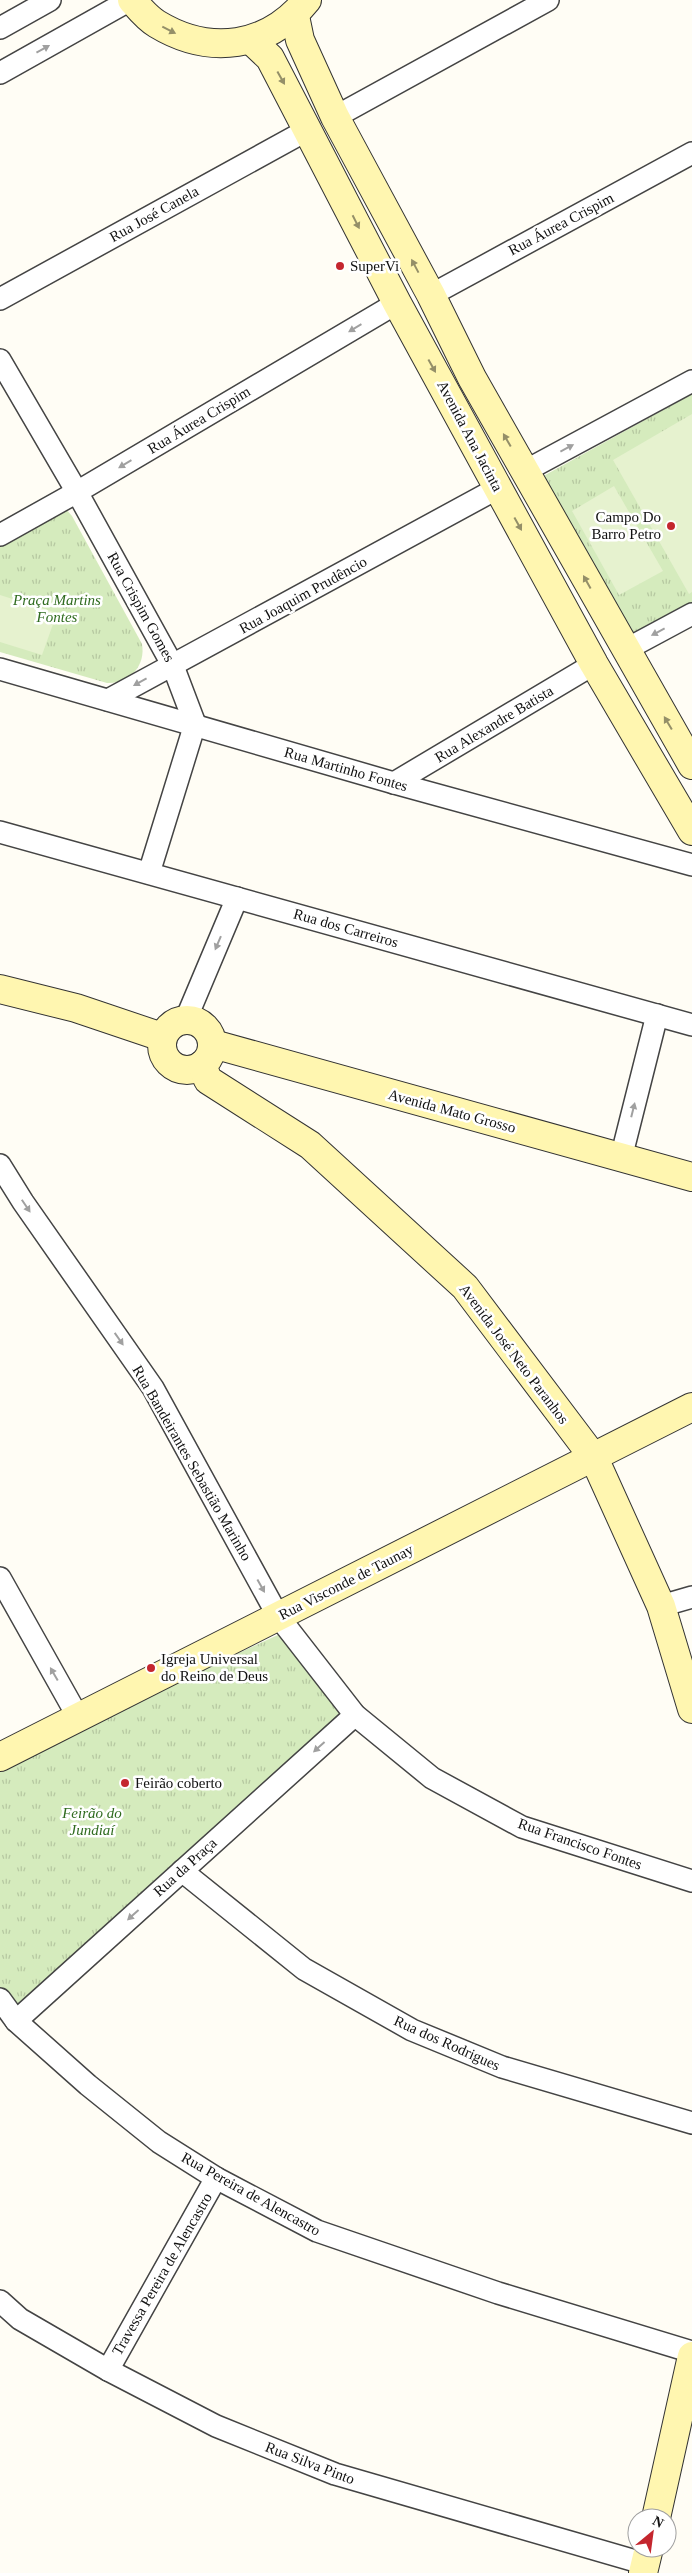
<svg xmlns="http://www.w3.org/2000/svg" width="692" height="2573" viewBox="0 0 692 2573" font-family="Georgia,serif">
<defs>
<pattern id="grass-tufts" width="24" height="20" patternUnits="userSpaceOnUse" patternTransform="scale(1.25)"><rect width="24" height="20" fill="#d5ebbd"/><path d="M3 7l-1-3M5 7V3M7 7l1-3M15 17l-1-3M17 17v-4M19 17l1-3" fill="none" stroke="#b6c8a1"/></pattern>
</defs>
<rect width="100%" height="100%" fill="#fffdf5"/>
<g fill="url(#grass-tufts)">
<polygon points="692,394 692,603 623,643 538,479"/>
<path d="M65 508 72 516 142 644C146 666 129 684 107 683L0 652V538Z"/>
<polygon points="282,1633 352,1713 17,2013 0,1988 0,1764"/>
</g>
<g fill="#e6f2cf">
<polygon points="692,414 692,592 689,594 613,460"/>
<polygon points="614,486 663,571 619,595 572,511"/>
<polygon points="0,595 57,613 42,655 0,642"/>
</g>
<g fill="none" stroke-linecap="round" stroke-linejoin="round">
<defs>
<g id="street">
<polyline points="0,28 50,0"/>
<polyline points="0,73 130,0"/>
<polyline points="335,117 548,0"/>
<polyline points="431,295 692,153"/>
<polyline points="0,299 309,129"/>
<polyline points="0,360 77,492 173,666 195,724 149,873"/>
<polyline points="525,471 692,381"/>
<polyline points="0,535 77,492 397,303"/>
<polyline points="625,650 692,614"/>
<polyline points="0,669 394,783 692,865"/>
<polyline points="108,700 498,488"/>
<polyline points="394,783 594,664"/>
<polyline points="0,832 692,1025"/>
<polyline points="186,1019 237,898"/>
<polyline points="621,1158 657,1015"/>
<polyline points="0,1165 23,1202 153,1388 278,1616 355,1715 432,1778 522,1827 692,1881"/>
<polyline points="0,1578 78,1717"/>
<polyline points="661,1606 692,1597"/>
<polyline points="182,1871 304,1969 412,2030 502,2067 692,2123"/>
<polyline points="0,1999 16,2021 88,2085 159,2142 216,2178 317,2231 498,2293 692,2352"/>
<polyline points="16,2021 355,1715"/>
<polyline points="0,2301 20,2319 108,2370 216,2426 335,2474 646,2564"/>
<polyline points="108,2370 216,2178"/>
</g>
<g id="secondary">
<path d="M132 0C139 8 147 18 157 24 210 56 268 48 307 0"/>
<polyline points="295,16 300,40 335,117 431,295 472,378 692,765"/>
<polyline points="251,40 270,58 397,303 594,664 692,831"/>
<polyline points="0,989 76,1008 162,1037"/>
<circle cx="187" cy="1045" r="25"/>
<polyline points="213,1044 692,1177"/>
<polyline points="202,1065 208,1080 310,1145 465,1287 594,1458 661,1606 692,1709"/>
<polyline points="0,1757 692,1407"/>
<polyline points="656,2518 692,2356"/>
<polyline points="643,2573 649,2548"/>
</g>
</defs>
<use href="#street" stroke="#444" stroke-width="24"/>
<use href="#secondary" stroke="#333" stroke-width="30"/>
<use href="#street" stroke="#fff" stroke-width="21"/>
<use href="#secondary" stroke="#fff6b0" stroke-width="28"/>
</g>
<defs><path id="oneway-solid" d="M-6-.8H1V-3.2L6.5 0L1 3.2V.8H-6Z" transform="scale(1.25)"/></defs>
<g fill="#948f68">
<use href="#oneway-solid" transform="translate(169 30) rotate(27)"/>
<use href="#oneway-solid" transform="translate(281 78) rotate(61)"/>
<use href="#oneway-solid" transform="translate(356 222) rotate(63)"/>
<use href="#oneway-solid" transform="translate(415 266) rotate(-118)"/>
<use href="#oneway-solid" transform="translate(432 366) rotate(61)"/>
<use href="#oneway-solid" transform="translate(507 440) rotate(-120)"/>
<use href="#oneway-solid" transform="translate(518 524) rotate(61)"/>
<use href="#oneway-solid" transform="translate(587 582) rotate(-119)"/>
<use href="#oneway-solid" transform="translate(668 723) rotate(-121)"/>
</g>
<g fill="#a0a0a0">
<use href="#oneway-solid" transform="translate(43 49) rotate(-29)"/>
<use href="#oneway-solid" transform="translate(355 328) rotate(149)"/>
<use href="#oneway-solid" transform="translate(567 448) rotate(-28)"/>
<use href="#oneway-solid" transform="translate(125 464) rotate(149)"/>
<use href="#oneway-solid" transform="translate(658 632) rotate(152)"/>
<use href="#oneway-solid" transform="translate(140 682) rotate(151)"/>
<use href="#oneway-solid" transform="translate(218 943) rotate(113)"/>
<use href="#oneway-solid" transform="translate(633 1110) rotate(-76)"/>
<use href="#oneway-solid" transform="translate(26 1206) rotate(56)"/>
<use href="#oneway-solid" transform="translate(119 1339) rotate(55)"/>
<use href="#oneway-solid" transform="translate(261 1586) rotate(61)"/>
<use href="#oneway-solid" transform="translate(54 1674) rotate(-120)"/>
<use href="#oneway-solid" transform="translate(319 1747) rotate(138)"/>
<use href="#oneway-solid" transform="translate(133 1915) rotate(138)"/>
</g>
<g fill="#c4262e" stroke="#fff" stroke-width="2">
<circle cx="340" cy="266" r="5"/>
<circle cx="671" cy="526" r="5"/>
<circle cx="151" cy="1668" r="5"/>
<circle cx="125" cy="1783" r="5"/>
</g>
<g text-anchor="middle" stroke-width="5" stroke-linejoin="round" paint-order="stroke">
<g font-size="15" fill="#111" stroke="#fff">
<text transform="translate(154 214) rotate(-29)" y="5">Rua José Canela</text>
<text transform="translate(561 224) rotate(-28)" y="5">Rua Áurea Crispim</text>
<text transform="translate(199 420) rotate(-31)" y="5">Rua Áurea Crispim</text>
<text transform="translate(470 436) rotate(62)" y="5">Avenida Ana Jacinta</text>
<text transform="translate(303 595) rotate(-29)" y="5">Rua Joaquim Prudêncio</text>
<text transform="translate(141 607) rotate(61)" y="5">Rua Crispim Gomes</text>
<text transform="translate(494 724) rotate(-31)" y="5">Rua Alexandre Batista</text>
<text transform="translate(346 769) rotate(16)" y="5">Rua Martinho Fontes</text>
<text transform="translate(346 928) rotate(16)" y="5">Rua dos Carreiros</text>
<text transform="translate(452 1111) rotate(15)" y="5">Avenida Mato Grosso</text>
<text transform="translate(514 1354) rotate(53)" y="5">Avenida José Neto Paranhos</text>
<text transform="translate(192 1463) rotate(60)" y="5">Rua Bandeirantes Sebastião Marinho</text>
<text transform="translate(346 1582) rotate(-27)" y="5">Rua Visconde de Taunay</text>
<text transform="translate(580 1844) rotate(19)" y="5">Rua Francisco Fontes</text>
<text transform="translate(185 1867) rotate(-42)" y="5">Rua da Praça</text>
<text transform="translate(447 2043) rotate(24)" y="5">Rua dos Rodrigues</text>
<text transform="translate(251 2194) rotate(29)" y="5">Rua Pereira de Alencastro</text>
<text transform="translate(162 2274) rotate(-60)" y="5">Travessa Pereira de Alencastro</text>
<text transform="translate(310 2463) rotate(21)" y="5">Rua Silva Pinto</text>
</g>
<g font-size="15" fill="#111" stroke="#fff" text-anchor="start">
<text x="350" y="271">SuperVi</text>
<text x="661" y="522" text-anchor="end">Campo Do<tspan x="661" dy="17">Barro Petro</tspan></text>
<text x="161" y="1664">Igreja Universal<tspan x="161" dy="17">do Reino de Deus</tspan></text>
<text x="135" y="1788">Feirão coberto</text>
</g>
<g font-size="15" font-style="italic" fill="#2f6b1f" stroke="#fff">
<text x="57" y="605">Praça Martins<tspan x="57" dy="17">Fontes</tspan></text>
<text x="92" y="1818">Feirão do<tspan x="92" dy="17">Jundiaí</tspan></text>
</g>
</g>
<g transform="translate(652 2533) rotate(29)"><circle r="24" fill="#ffffff" stroke="#a0a0a0"/>
<path d="M0-4L9 19L0 12L-9 19Z" fill="#c4262e"/>
<text y="-8" font-size="14" font-weight="bold" text-anchor="middle" fill="#111111">N</text>
</g>
</svg>
